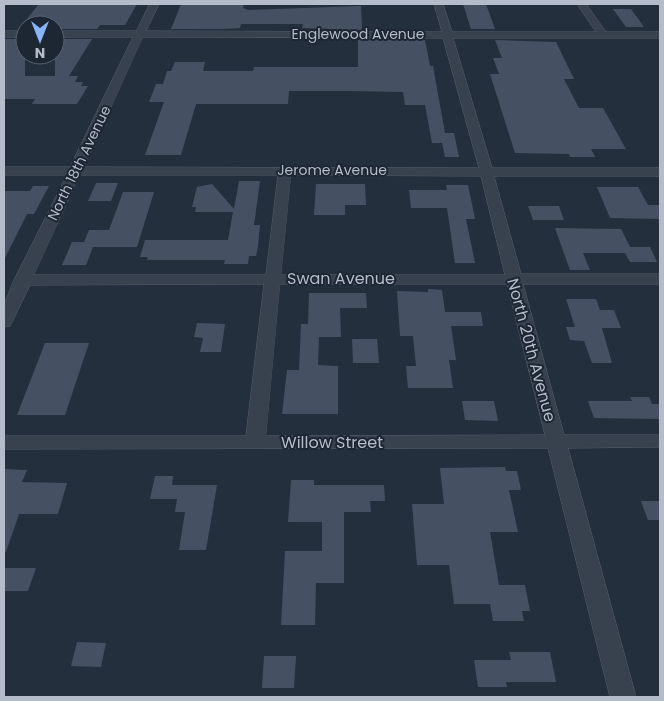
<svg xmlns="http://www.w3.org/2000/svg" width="664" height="701" viewBox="0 0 664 701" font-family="Poppins,sans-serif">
<rect width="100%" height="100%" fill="#242f3e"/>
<g fill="#455162">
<polygon points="39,4 137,4 125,25 100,25 97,29 55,29 55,25 25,25 25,29 19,29"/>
<polygon points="181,4 244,5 243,8 248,10 361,6 362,30 302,28 303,24 241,24 240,28 224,29 171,29"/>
<polygon points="463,4 486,4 495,29 471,29"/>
<polygon points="613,9 631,9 644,27 626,27"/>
<polygon points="4,39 25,39 25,76 55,76 55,39 92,39 69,76 78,76 75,82 83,82 81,86 88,86 77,104 32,104 35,99 4,99"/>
<polygon points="358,40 425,40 430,66 433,66 445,133 454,133 459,157 445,157 442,143 432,143 425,105 405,105 403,92 346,91 289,91 288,104 196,104 181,155 145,155 164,102 149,102 156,84 163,84 167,71 171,71 175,62 205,62 203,71 253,71 254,67 358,67"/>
<polygon points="495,40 556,42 574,79 564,79 579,108 603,108 626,149 591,149 595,157 570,157 569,154 515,153 490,74 499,74 493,58 502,58"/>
<polygon points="239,181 260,181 254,225 260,225 258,246 256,256 249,256 248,264 224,264 225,260 147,260 148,257 140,257 145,240 228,240 233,212 195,212 196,207 192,207 197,187 212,184 234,209"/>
<polygon points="96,183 118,183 111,201 88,201"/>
<polygon points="316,184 365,184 366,205 345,205 345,215 314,215"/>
<polygon points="446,185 468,185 475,219 466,219 475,263 455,263 447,208 411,208 409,190 447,190"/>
<polygon points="33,186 49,186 34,214 27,214 4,260 4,191 30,191"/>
<polygon points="597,187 638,187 648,205 660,205 660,219 610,218"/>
<polygon points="123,192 154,192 137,247 93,247 86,265 62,265 72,242 84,242 89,230 109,230"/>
<polygon points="528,206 559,206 564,220 533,220"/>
<polygon points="555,228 621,229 630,247 650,247 657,262 630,262 625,253 583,253 590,270 570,270"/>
<polygon points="428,289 442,290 445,312 481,312 483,326 451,326 456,360 449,360 453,388 408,388 406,366 416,366 413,336 400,336 397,291 428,292"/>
<polygon points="309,293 366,293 367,308 340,308 341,337 319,337 318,365 338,366 338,414 282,414 287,370 299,370 301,324 308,324"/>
<polygon points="566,299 596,299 600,310 614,310 621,328 602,328 612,363 592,363 584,341 570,340 566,327 575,327"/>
<polygon points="197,323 225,324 221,352 200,352 203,338 194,337"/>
<polygon points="352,339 377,339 379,363 353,363"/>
<polygon points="45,343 89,343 65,415 17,415"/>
<polygon points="630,397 649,397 652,404 660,404 660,419 594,418 588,401 632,401"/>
<polygon points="462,401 494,401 498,421 465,420"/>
<polygon points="505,467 506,471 517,471 521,490 509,490 518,532 490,532 499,585 525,585 530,611 522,611 524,621 493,621 490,604 454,604 449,565 417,565 412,504 444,504 440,468"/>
<polygon points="4,469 27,470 22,482 67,483 58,514 19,514 6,552 4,551"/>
<polygon points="155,476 173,476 172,485 217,485 206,550 179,550 185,512 175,512 177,499 150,499"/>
<polygon points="291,480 314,480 314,485 384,485 385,501 370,501 371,512 344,512 344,583 316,583 315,625 281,625 285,551 322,551 322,522 288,522"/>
<polygon points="641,501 660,501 660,520 648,520"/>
<polygon points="4,568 36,568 28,591 4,591"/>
<polygon points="77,642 106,643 101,667 71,666"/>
<polygon points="509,652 550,652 556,682 506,682 507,687 478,687 474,660 511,660"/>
<polygon points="264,656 296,656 294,688 262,688"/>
</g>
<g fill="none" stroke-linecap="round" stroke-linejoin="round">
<defs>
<g id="minor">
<path d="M150 4H159L146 31 442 32 434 4H443L452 32H596L577 4H586L606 32H660V38H453L492 168H660V176H494L521 274H660V284H523L564 435H660V447L568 448 636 697H610L548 448 4 449V436H246L264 284 30 285 12 322 10 326 4 327V305L14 280 67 175H4V167H70L133 37H55V31H136ZM143 37 443 38 479 168 84 167ZM80 175H278L266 275H34ZM291 175 481 176 505 275H281ZM280 284H507L545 435 266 436Z"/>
<rect x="4" y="31" width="21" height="6"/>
</g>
</defs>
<use href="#minor" stroke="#565f6c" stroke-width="1"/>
<use href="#minor" fill="#38414e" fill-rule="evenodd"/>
</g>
<g text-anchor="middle" stroke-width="4" stroke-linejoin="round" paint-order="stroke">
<g font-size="14" fill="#b4bcc9" stroke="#1d2633">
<text x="358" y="39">Englewood Avenue</text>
<text transform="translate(79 163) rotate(-64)" y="5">North 18th Avenue</text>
<text x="332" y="175">Jerome Avenue</text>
</g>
<g font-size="16" fill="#b4bcc9" stroke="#1d2633">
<text x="341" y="284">Swan Avenue</text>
<text transform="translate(532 350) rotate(75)" y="6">North 20th Avenue</text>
<text x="332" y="448">Willow Street</text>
</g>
</g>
<rect width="664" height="701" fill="none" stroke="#b4bcc9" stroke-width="10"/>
<g transform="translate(40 40) rotate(180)"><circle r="24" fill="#1d2633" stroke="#59626f"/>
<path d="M0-4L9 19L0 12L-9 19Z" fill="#8ab4f8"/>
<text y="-8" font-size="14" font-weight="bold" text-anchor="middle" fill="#b4bcc9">N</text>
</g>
</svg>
